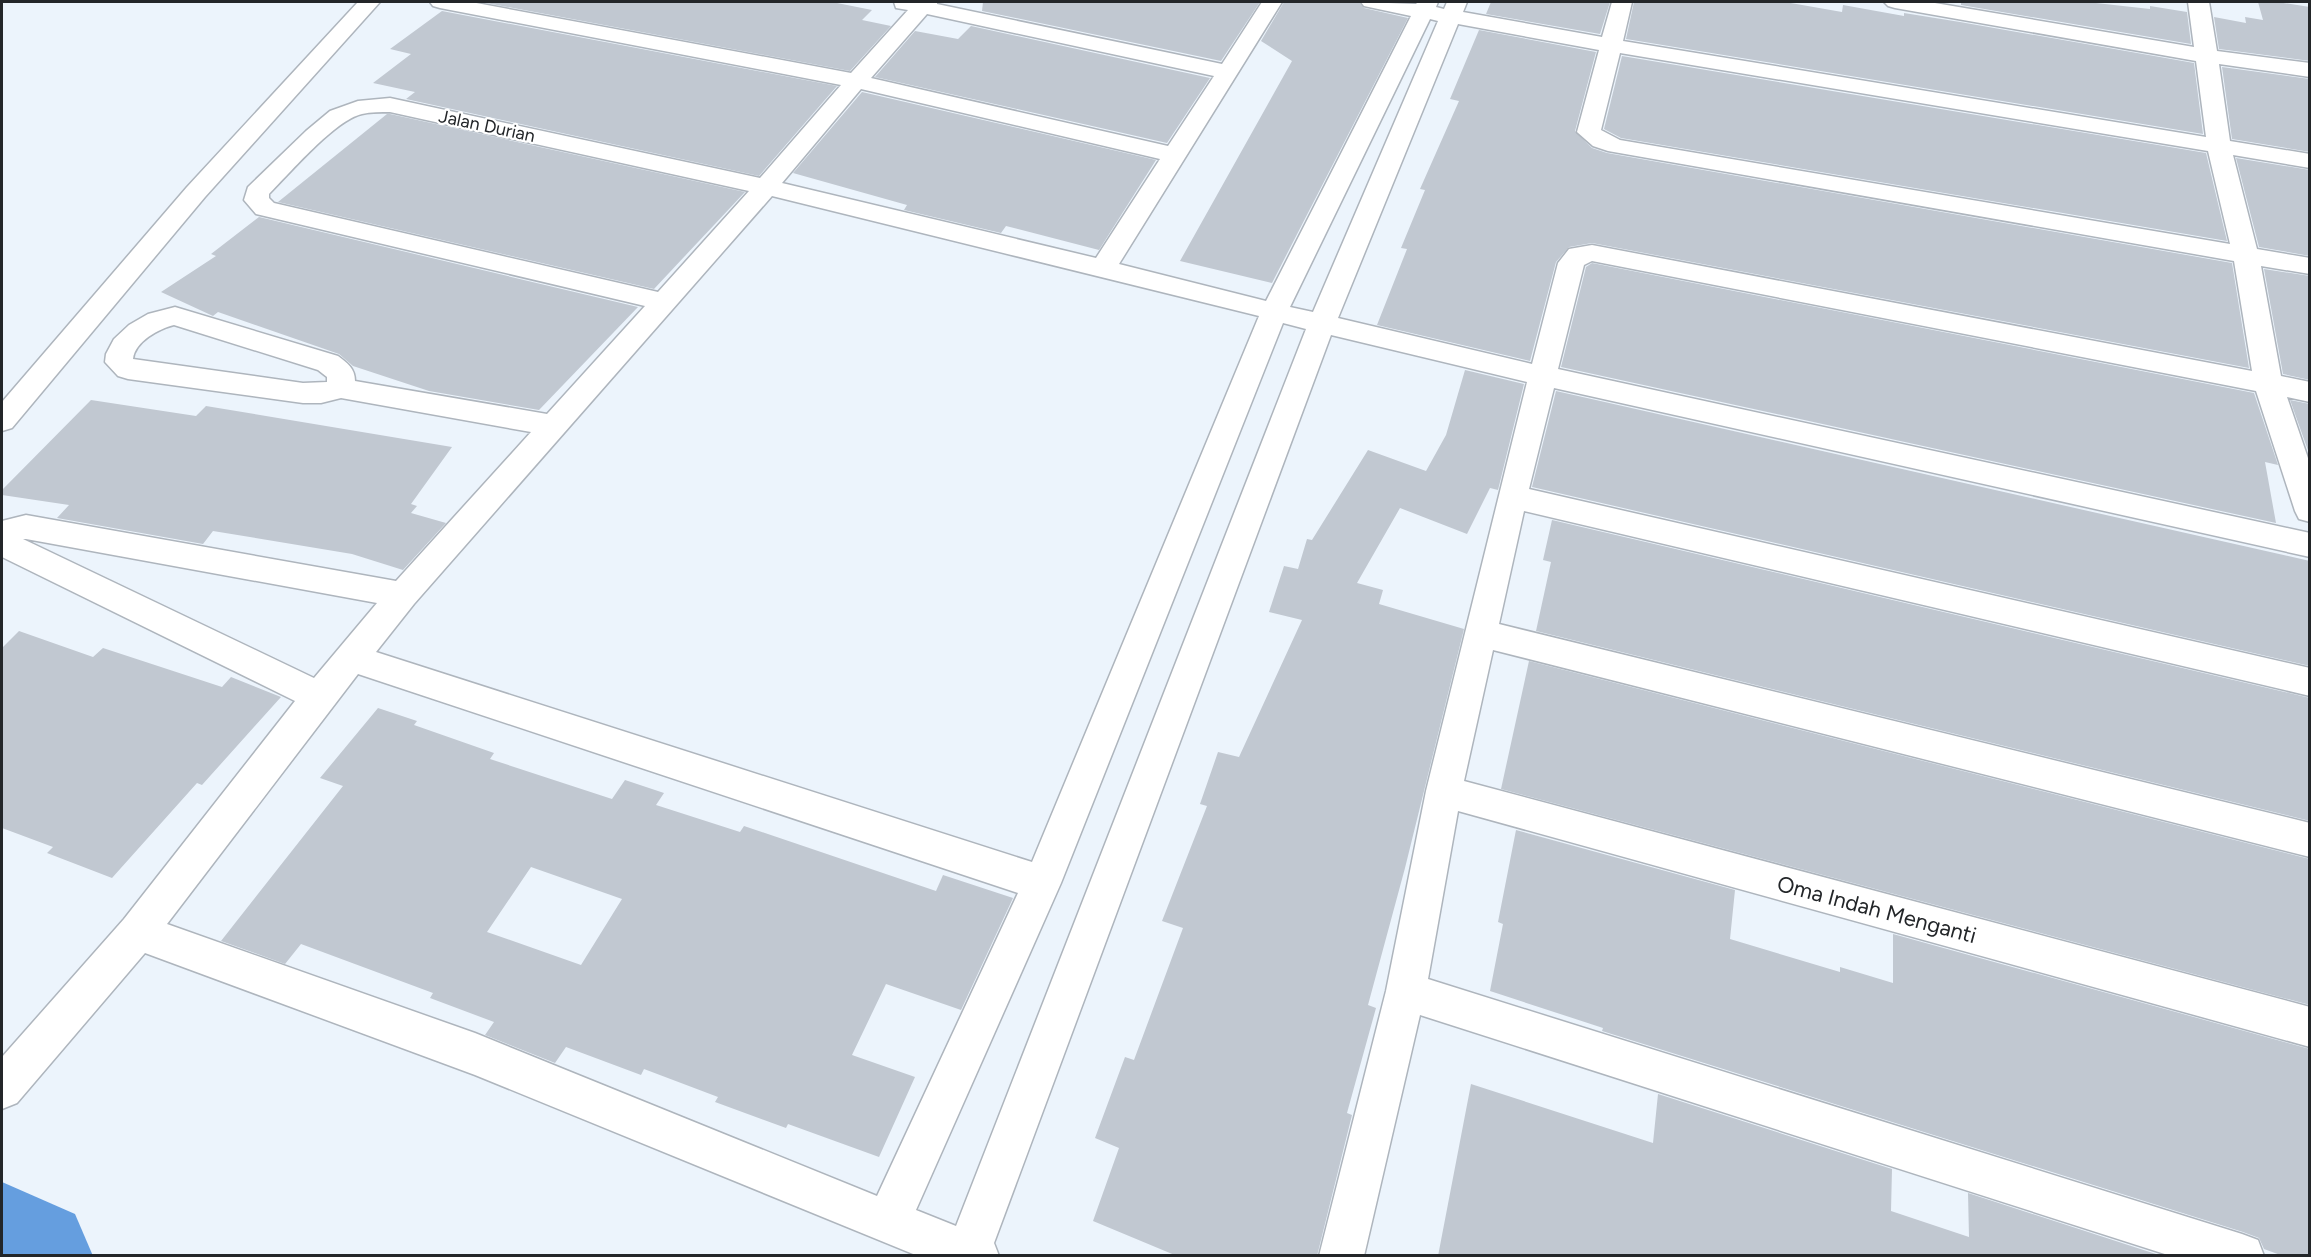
<svg xmlns="http://www.w3.org/2000/svg" width="2311" height="1257" viewBox="0 0 2311 1257" font-family="Figtree,sans-serif">
<rect width="100%" height="100%" fill="#ecf4fc"/>
<g fill="none" stroke-linecap="round" stroke-linejoin="round">
<polygon fill="#659edf" fill-rule="evenodd" points="2,1182 75,1214 93,1256 2,1256"/>
</g>
<g fill="#c1c8d1" fill-rule="evenodd">
<polygon points="481,2 832,2 872,10 862,20 891,26 850,71"/>
<polygon points="983,2 1260,2 1221,61 982,11"/>
<polygon points="1284,2 1359,2 1364,8 1408,18 1272,283 1180,261 1292,61 1261,41"/>
<polygon points="1491,2 1610,2 1600,34 1486,14"/>
<polygon points="1634,2 1785,2 1842,12 1843,5 1904,16 1904,13 1960,22 2194,63 2203,134 1626,39"/>
<polygon points="1961,2 2087,2 2150,9 2150,6 2187,12 2191,44 1961,5"/>
<polygon points="2258,2 2277,2 2310,7 2310,61 2219,49 2214,17 2246,23 2245,17 2263,20"/>
<polygon points="442,11 837,86 759,176 406,99 415,92 373,83 411,54 390,49"/>
<polygon points="971,26 1210,78 1167,143 875,77 915,31 958,39"/>
<polygon points="1479,30 1596,52 1575,131 1592,148 1607,153 2232,263 2249,368 1592,243 1569,247 1556,262 1530,361 1377,325 1407,249 1401,248 1425,190 1420,189 1459,101 1450,99"/>
<polygon points="1622,56 2206,153 2227,241 1621,138 1604,129"/>
<polygon points="2222,67 2310,79 2310,152 2232,139"/>
<polygon points="862,92 1156,160 1099,250 1006,226 1001,233 904,210 907,205 793,173"/>
<polygon points="387,114 390,114 745,192 654,289 278,202"/>
<polygon points="2236,158 2310,170 2310,256 2259,247"/>
<polygon points="259,217 638,307 539,410 429,391 353,366 339,354 218,312 213,316 161,292 216,256 211,254"/>
<polygon points="1592,263 2254,393 2278,465 2265,462 2276,523 1561,367 1586,267"/>
<polygon points="2264,269 2310,276 2310,380 2283,374"/>
<polygon points="1465,370 1524,384 1498,490 1490,488 1467,534 1400,508 1357,583 1383,590 1379,604 1464,629 1405,868 1368,1005 1376,1008 1347,1113 1352,1115 1317,1256 1177,1256 1093,1221 1119,1148 1095,1138 1125,1057 1134,1060 1183,928 1162,921 1207,806 1200,804 1218,752 1239,757 1302,620 1269,612 1284,566 1298,569 1307,539 1312,540 1368,450 1426,471 1446,435"/>
<polygon points="1556,391 2310,561 2310,666 1532,487"/>
<polygon points="91,400 196,416 206,406 452,447 411,504 417,506 411,513 446,523 403,570 352,554 213,531 203,544 57,518 69,505 2,495 2,490"/>
<polygon points="2290,400 2310,404 2310,456"/>
<polygon points="1552,520 2310,698 2310,821 1536,631 1551,562 1543,560"/>
<polygon points="19,631 93,657 103,648 222,687 231,677 281,697 202,785 197,783 112,878 47,853 53,847 2,828 2,648"/>
<polygon points="1529,661 2310,859 2310,1005 1501,789"/>
<path d="M378 708 417 721 414 725 494 753 490 759 612 799 625 780 664 793 656 805 740 832 744 826 936 891 943 875 1013 898 961 1010 886 984 852 1055 915 1077 879 1157 788 1124 786 1128 715 1102 718 1097 644 1069 641 1075 566 1047 555 1063 485 1035 494 1022 430 998 433 993 301 944 285 964 221 941 343 786 320 778ZM531 867 622 899 581 965 487 932Z"/>
<polygon points="1516,830 1735,890 1730,939 1840,972 1840,967 1893,983 1893,934 2310,1049 2310,1256 2283,1256 2264,1249 2259,1238 2243,1232 1602,1031 1603,1028 1490,991 1503,924 1498,922"/>
<polygon points="1471,1084 1653,1143 1658,1094 1892,1169 1891,1211 1969,1237 1968,1193 2162,1256 1438,1256"/>
</g>
<g fill="none" stroke-linecap="round" stroke-linejoin="round">
<defs>
<g id="minor">
<polygon points="358,2 380,2 205,197 12,428 2,431 2,402 187,187"/>
<path d="M430 2H471L851 73 908 10 896 8 894 2H937V4L1222 64 1262 2H1282L1119 264 1266 301 1411 16 1364 6 1361 2 1416 4 1418 2H1438L1436 7 1444 9 1447 2H1467L1463 12 1602 37 1612 2H1632L1623 41 2206 137 2196 61 1895 8 1888 6 1884 2H1929L2194 47 2188 2H2209L2217 51 2310 63V77L2219 64 2230 141 2310 154V168L2233 155 2257 249 2310 258V274L2261 266 2281 376 2310 382V402L2287 397 2310 464V522L2299 519 2295 511 2256 391 1592 261 1584 265 1558 369 2310 533V557L1554 388 1529 489 2310 668V696L1524 511 1499 624 2310 823V857L1493 650 1464 781 2310 1007V1047L1458 811 1428 979 2242 1234 2258 1240 2264 1256H2171L1420 1015 1364 1256H1319L1386 991 1426 791 1527 382 1331 335 994 1243 999 1256H918L475 1075 145 953 17 1103 2 1109V1057L124 919 295 701 2 557V521L26 515 396 581 531 432 341 398 321 403H303L128 379 118 376 105 362 106 354 114 339 129 325 148 314 175 307 338 356C347 363 355 368 355 381L547 414 645 306 256 214 244 200 248 187 306 131 330 111 358 101 390 98 760 178 841 85 440 8 433 6ZM927 14 1214 76 1168 146 871 78ZM1430 19 1438 21 1313 312 1290 307ZM1458 24 1599 50 1577 132 1593 146 1608 151 2234 261 2252 371 1592 245 1569 249 1558 263 1532 364 1338 318ZM1620 53 2208 151 2230 244 1620 140 1601 130ZM861 89 1160 159 1096 258 782 183ZM390 112 749 191 658 292 274 203 269 198V194C290 173 335 120 362 114 371 112 381 112 390 112ZM772 196 1259 316 1032 862 376 652 414 604ZM1283 323 1306 329 956 1226 916 1210 1061 883ZM174 325 318 370 327 377V382L303 383 133 359C135 341 159 329 174 325ZM23 539H26L377 603 314 678ZM358 674 1018 893 877 1196 475 1033 167 924Z"/>
</g>
</defs>
<use href="#minor" stroke="#aeb5bd" stroke-width="3"/>
<use href="#minor" fill="#fff" fill-rule="evenodd"/>
</g>
<g text-anchor="middle" stroke-width="4.5" stroke-linejoin="round" paint-order="stroke">
<g font-size="18" fill="#232629" stroke="#fff">
<text transform="translate(487 126) rotate(12)" y="6">Jalan Durian</text>
</g>
<g font-size="22" fill="#232629" stroke="#fff">
<text transform="translate(1877 909) rotate(15)" y="8">Oma Indah Menganti</text>
</g>
</g>
<rect width="2311" height="1257" fill="none" stroke="#232629" stroke-width="6"/>
</svg>
